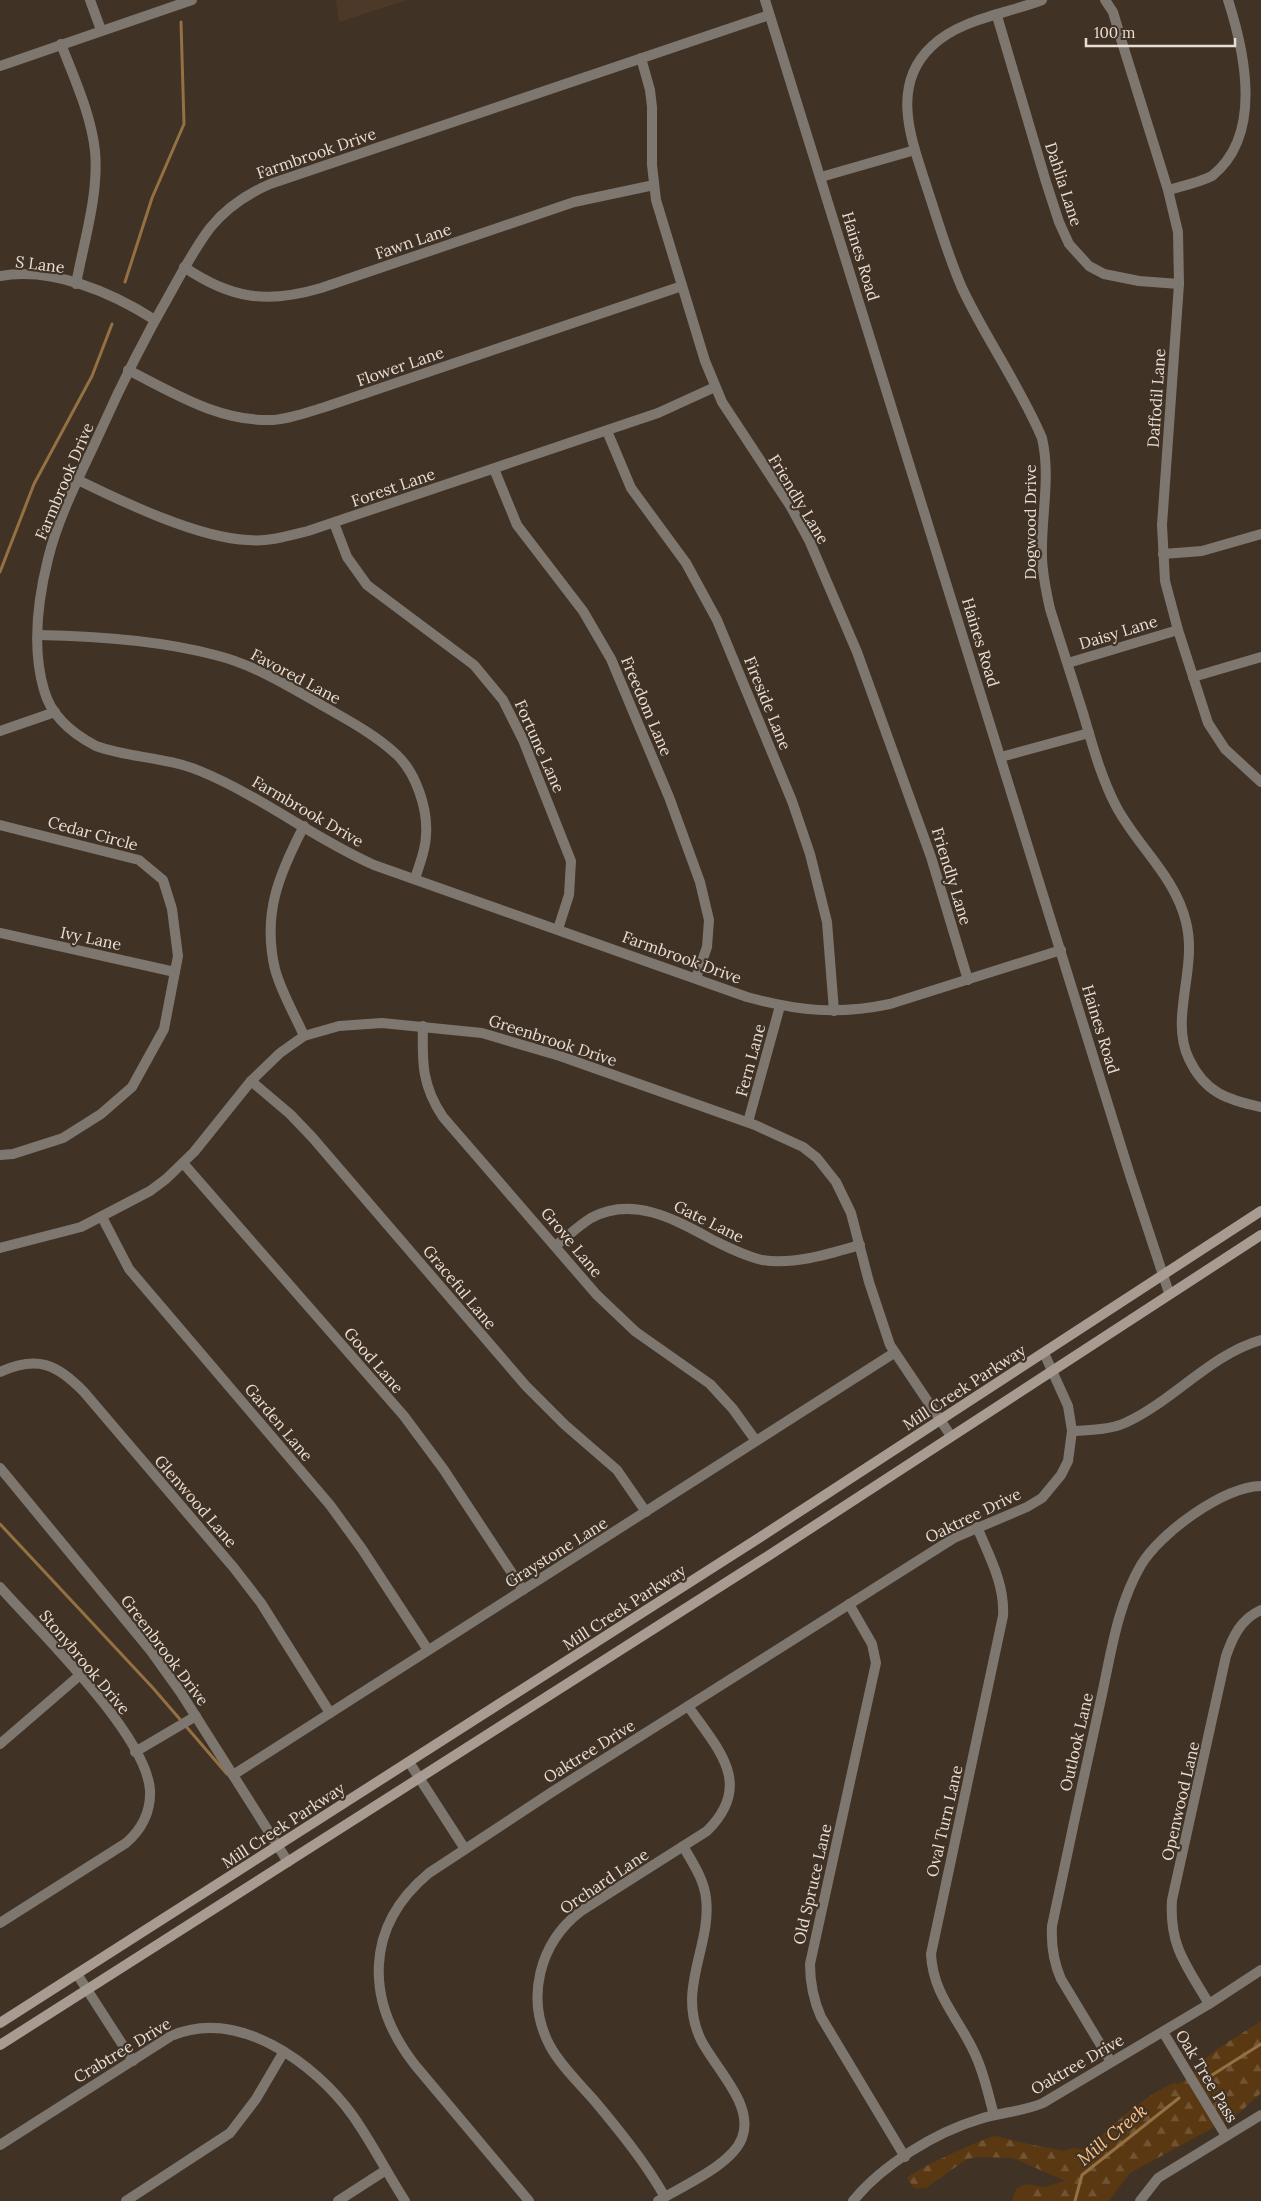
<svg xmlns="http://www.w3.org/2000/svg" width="1261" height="2201" viewBox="0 0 1261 2201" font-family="Lora,serif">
<defs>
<pattern id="forest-firs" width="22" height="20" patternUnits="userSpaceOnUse" patternTransform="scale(1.25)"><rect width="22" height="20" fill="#5a3812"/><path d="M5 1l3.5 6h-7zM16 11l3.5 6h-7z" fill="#725434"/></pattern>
</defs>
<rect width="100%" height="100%" fill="#403225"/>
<polygon fill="#4c3927" points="336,0 407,0 339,22"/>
<path fill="url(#forest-firs)" d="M1261 2021V2093L1237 2115 1130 2173 1109 2201H1012L1016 2189 1026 2184 1044 2187 1065 2181 1013 2158 980 2157 967 2159 926 2188H914L907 2178C914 2170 991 2134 997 2136 1018 2143 1041 2146 1064 2151L1072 2148 1088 2150C1114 2123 1141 2098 1175 2082L1177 2084C1190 2080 1194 2070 1203 2061 1219 2046 1242 2034 1261 2021Z"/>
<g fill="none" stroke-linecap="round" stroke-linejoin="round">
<g stroke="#947042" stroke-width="3">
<polyline points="125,282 152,198 184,124 181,22"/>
<polyline points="0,572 34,484 92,376 112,324"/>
<polyline points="0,1524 153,1688 227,1774"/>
<polyline points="1209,2077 1261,2044"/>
<polyline points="1075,2201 1082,2175 1179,2098"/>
</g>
<g stroke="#7e7770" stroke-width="10">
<polyline points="90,0 101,30"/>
<path d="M1042 0C1006 14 960 19 932 46 889 86 912 141 927 188 938 221 948 256 962 288 986 339 1020 386 1042 438 1051 477 1041 516 1042 555 1042 573 1046 591 1050 609 1061 644 1072 678 1083 713 1092 744 1101 777 1116 806 1137 846 1175 876 1186 922 1198 969 1169 1018 1189 1059 1205 1093 1228 1100 1261 1107"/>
<polyline points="1105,0 1113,12 1121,39 1168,190 1178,232 1179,284 1162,525 1165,581 1178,630 1208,723 1225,749 1261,782"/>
<path d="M769 15 270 184C247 194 226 208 210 228 195 248 183 270 171 292 145 337 122 383 101 430 82 472 59 514 48 559 38 599 32 649 44 690 51 716 73 734 96 746 129 758 166 757 200 771 261 796 313 838 374 865L747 997C799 1011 837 1015 890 1004L1061 950"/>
<polyline points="997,16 1046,182 1059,222 1069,244 1089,266 1104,274 1139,281 1179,284"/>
<path d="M61 44C74 78 91 114 95 151 99 194 84 241 76 284"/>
<polyline points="641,58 650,90 652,107 652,165 656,200 705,361 722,402 791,507 809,540 857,652 931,857 968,980"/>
<polyline points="0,66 192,0"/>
<polyline points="821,177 915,150"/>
<path d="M1168 190C1182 186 1198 183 1212 176 1261 137 1247 59 1228 0"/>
<path d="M184 267C231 299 267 304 321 288L574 202 654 185"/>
<path d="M0 276C53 267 111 292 155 320"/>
<path d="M128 370C174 393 219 422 273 420 291 419 308 412 325 407L682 286"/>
<polyline points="607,431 631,488 686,563 717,620 792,801 810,854 827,922 834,1011"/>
<polyline points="494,469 517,525 583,611 611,659 669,797 700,882 709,920 707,947 696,978"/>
<path d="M78 480C123 502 198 538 248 540 268 542 288 536 308 531L658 413 715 387"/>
<polyline points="334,523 347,557 367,585 474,665 503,700 523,740 571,861 569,895 558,929"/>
<polyline points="1163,554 1202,551 1261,534"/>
<path d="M39 635C97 636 158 640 215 655 252 664 285 684 318 703 344 718 375 734 397 755 416 773 428 809 426 835 426 850 419 865 415 879"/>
<polyline points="1068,663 1178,630"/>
<polyline points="1193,677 1261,657"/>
<polyline points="0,731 55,712"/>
<polyline points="1001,757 1089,733"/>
<polyline points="0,825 139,860 163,880 172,909 178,956 164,1029 132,1087 101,1114 63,1138 13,1154 0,1155"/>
<path d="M304 826C279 874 262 914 275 969 281 992 295 1015 304 1036"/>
<polyline points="0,933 175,972"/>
<path d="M423 1026C422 1063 422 1086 443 1117L596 1294 636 1332 710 1384 733 1409 756 1441"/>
<polyline points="251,1081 290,1114 312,1137 526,1386 565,1425 617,1470 646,1512"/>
<polyline points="748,1122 780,1006"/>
<polyline points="183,1163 404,1416 444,1470 523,1590"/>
<polyline points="102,1217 129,1269 330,1505 362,1549 428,1650"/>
<path d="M555 1246C567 1237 578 1226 591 1218 633 1195 676 1220 713 1240 729 1248 745 1256 762 1260 794 1265 829 1254 860 1245"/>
<polyline points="0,1248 81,1227 150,1191 166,1179 194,1152 251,1081 280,1053 304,1036 339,1026 382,1023 482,1033 560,1056 755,1125 803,1147 817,1158 836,1182 851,1213 869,1282 890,1345 951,1436"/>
<path d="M0 1372C37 1355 57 1364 84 1392L234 1568 261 1603 330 1713"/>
<path d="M1072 1431C1090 1430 1109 1430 1125 1423 1172 1402 1211 1354 1261 1340"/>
<polyline points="0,1468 151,1651 181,1693 288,1862"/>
<path d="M977 1527C989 1556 1005 1584 1003 1616L931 1954C933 1995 958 2017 974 2052 984 2072 988 2094 994 2115"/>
<path d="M0 1587C38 1630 146 1734 150 1790 151 1812 142 1829 126 1843L0 1923"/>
<path d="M849 1604 872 1644 876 1663 810 1964C810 1983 813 1999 821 2017L905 2157"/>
<polyline points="0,1744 80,1675"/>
<polyline points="135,1752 196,1716"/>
<polyline points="409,1762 465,1849"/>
<polyline points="233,1775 894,1353"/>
<polyline points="77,1974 133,2061"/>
<path d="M1209 2004C1187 1966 1169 1947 1172 1900L1226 1656C1233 1636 1241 1619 1261 1610"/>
<polyline points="1163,2032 1226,2136"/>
<path d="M1111 2062 1061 1979C1053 1961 1051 1945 1052 1926 1068 1850 1084 1775 1101 1699 1111 1654 1117 1606 1141 1565 1160 1533 1223 1487 1261 1486"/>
<path d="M0 2145 171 2036C238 2007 315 2063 353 2116 372 2143 387 2173 405 2201"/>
<path d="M665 2197C645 2162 619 2130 593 2099 578 2082 561 2066 550 2046 525 1999 539 1943 581 1911L707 1831C755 1784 717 1748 688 1706"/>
<polyline points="126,2201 230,2133 256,2099 283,2053"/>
<polyline points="338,2201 386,2170"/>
<path d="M529 2201 415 2065C365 2001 364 1927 429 1873L552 1792 954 1538 1027 1507 1042 1498 1061 1475 1068 1461 1072 1431 1068 1406 1044 1353"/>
<path d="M658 2201C682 2186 732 2165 742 2138 755 2105 715 2068 701 2040 676 1989 712 1946 706 1898 704 1879 692 1862 683 1846"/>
<path d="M853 2201C882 2165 936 2132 980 2119 1001 2112 1022 2112 1043 2103L1209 2004 1261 1970"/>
<polyline points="1140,2201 1158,2178 1261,2115"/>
</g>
<polyline stroke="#7e7770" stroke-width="10" points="765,0 1129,1172 1169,1293"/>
<g stroke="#a89c92" stroke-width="10">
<polyline points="0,2023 762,1536 1261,1211"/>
<polyline points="0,2045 768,1556 1261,1235"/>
</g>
</g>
<g text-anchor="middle" stroke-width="4.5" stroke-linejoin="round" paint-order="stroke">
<g font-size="16" fill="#e7ded6" stroke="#403225">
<text transform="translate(316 153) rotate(-19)" y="6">Farmbrook Drive</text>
<text transform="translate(1064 184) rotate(72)" y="6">Dahlia Lane</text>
<text transform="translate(413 241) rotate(-19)" y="6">Fawn Lane</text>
<text transform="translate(861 256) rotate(73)" y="6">Haines Road</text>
<text transform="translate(40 264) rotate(7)" y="6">S Lane</text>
<text transform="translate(400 366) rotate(-19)" y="6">Flower Lane</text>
<text transform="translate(1156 398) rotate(-86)" y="6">Daffodil Lane</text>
<text transform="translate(64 481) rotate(-67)" y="6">Farmbrook Drive</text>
<text transform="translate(393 487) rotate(-19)" y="6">Forest Lane</text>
<text transform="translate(799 499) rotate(59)" y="6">Friendly Lane</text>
<text transform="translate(1030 522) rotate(-90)" y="6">Dogwood Drive</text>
<text transform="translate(1118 632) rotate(-17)" y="6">Daisy Lane</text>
<text transform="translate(981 642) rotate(73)" y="6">Haines Road</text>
<text transform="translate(296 676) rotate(28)" y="6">Favored Lane</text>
<text transform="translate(768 703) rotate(68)" y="6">Fireside Lane</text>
<text transform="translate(647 706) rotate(67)" y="6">Freedom Lane</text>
<text transform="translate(540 746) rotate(66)" y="6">Fortune Lane</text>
<text transform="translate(308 811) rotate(30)" y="6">Farmbrook Drive</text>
<text transform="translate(93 833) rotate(15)" y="6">Cedar Circle</text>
<text transform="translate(952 876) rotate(73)" y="6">Friendly Lane</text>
<text transform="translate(91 938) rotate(12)" y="6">Ivy Lane</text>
<text transform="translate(682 957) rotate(20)" y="6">Farmbrook Drive</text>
<text transform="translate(1101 1029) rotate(73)" y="6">Haines Road</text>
<text transform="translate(553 1040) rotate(18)" y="6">Greenbrook Drive</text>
<text transform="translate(750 1060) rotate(-75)" y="6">Fern Lane</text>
<text transform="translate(709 1221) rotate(26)" y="6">Gate Lane</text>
<text transform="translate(572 1242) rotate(50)" y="6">Grove Lane</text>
<text transform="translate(460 1287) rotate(50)" y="6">Graceful Lane</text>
<text transform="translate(374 1360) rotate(49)" y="6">Good Lane</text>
<text transform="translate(964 1387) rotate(-33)" y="6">Mill Creek Parkway</text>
<text transform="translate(279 1422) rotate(50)" y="6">Garden Lane</text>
<text transform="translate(196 1501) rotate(49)" y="6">Glenwood Lane</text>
<text transform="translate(973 1515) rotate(-26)" y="6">Oaktree Drive</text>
<text transform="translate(556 1552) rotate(-32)" y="6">Graystone Lane</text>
<text transform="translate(624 1607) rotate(-33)" y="6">Mill Creek Parkway</text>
<text transform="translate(165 1650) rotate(53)" y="6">Greenbrook Drive</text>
<text transform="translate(85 1662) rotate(50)" y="6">Stonybrook Drive</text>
<text transform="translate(1076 1742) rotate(-77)" y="6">Outlook Lane</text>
<text transform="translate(589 1751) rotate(-32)" y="6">Oaktree Drive</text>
<text transform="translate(1180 1801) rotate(-77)" y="6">Openwood Lane</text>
<text transform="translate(944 1821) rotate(-77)" y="6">Oval Turn Lane</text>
<text transform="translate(283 1825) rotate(-33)" y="6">Mill Creek Parkway</text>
<text transform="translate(604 1881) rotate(-34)" y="6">Orchard Lane</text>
<text transform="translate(812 1884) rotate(-77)" y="6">Old Spruce Lane</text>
<text transform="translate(122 2050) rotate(-31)" y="6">Crabtree Drive</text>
<text transform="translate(1077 2064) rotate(-30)" y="6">Oaktree Drive</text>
<text transform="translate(1207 2076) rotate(59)" y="6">Oak Tree Pass</text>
</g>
<g font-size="18" font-style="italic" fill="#ffc48b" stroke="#403225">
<text transform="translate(1112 2135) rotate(-40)" y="6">Mill Creek</text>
</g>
</g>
<path d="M1086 38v8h149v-8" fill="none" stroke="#e7ded6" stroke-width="2.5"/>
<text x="1094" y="38" font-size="15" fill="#e7ded6" stroke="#403225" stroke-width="4" paint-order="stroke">100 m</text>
</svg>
